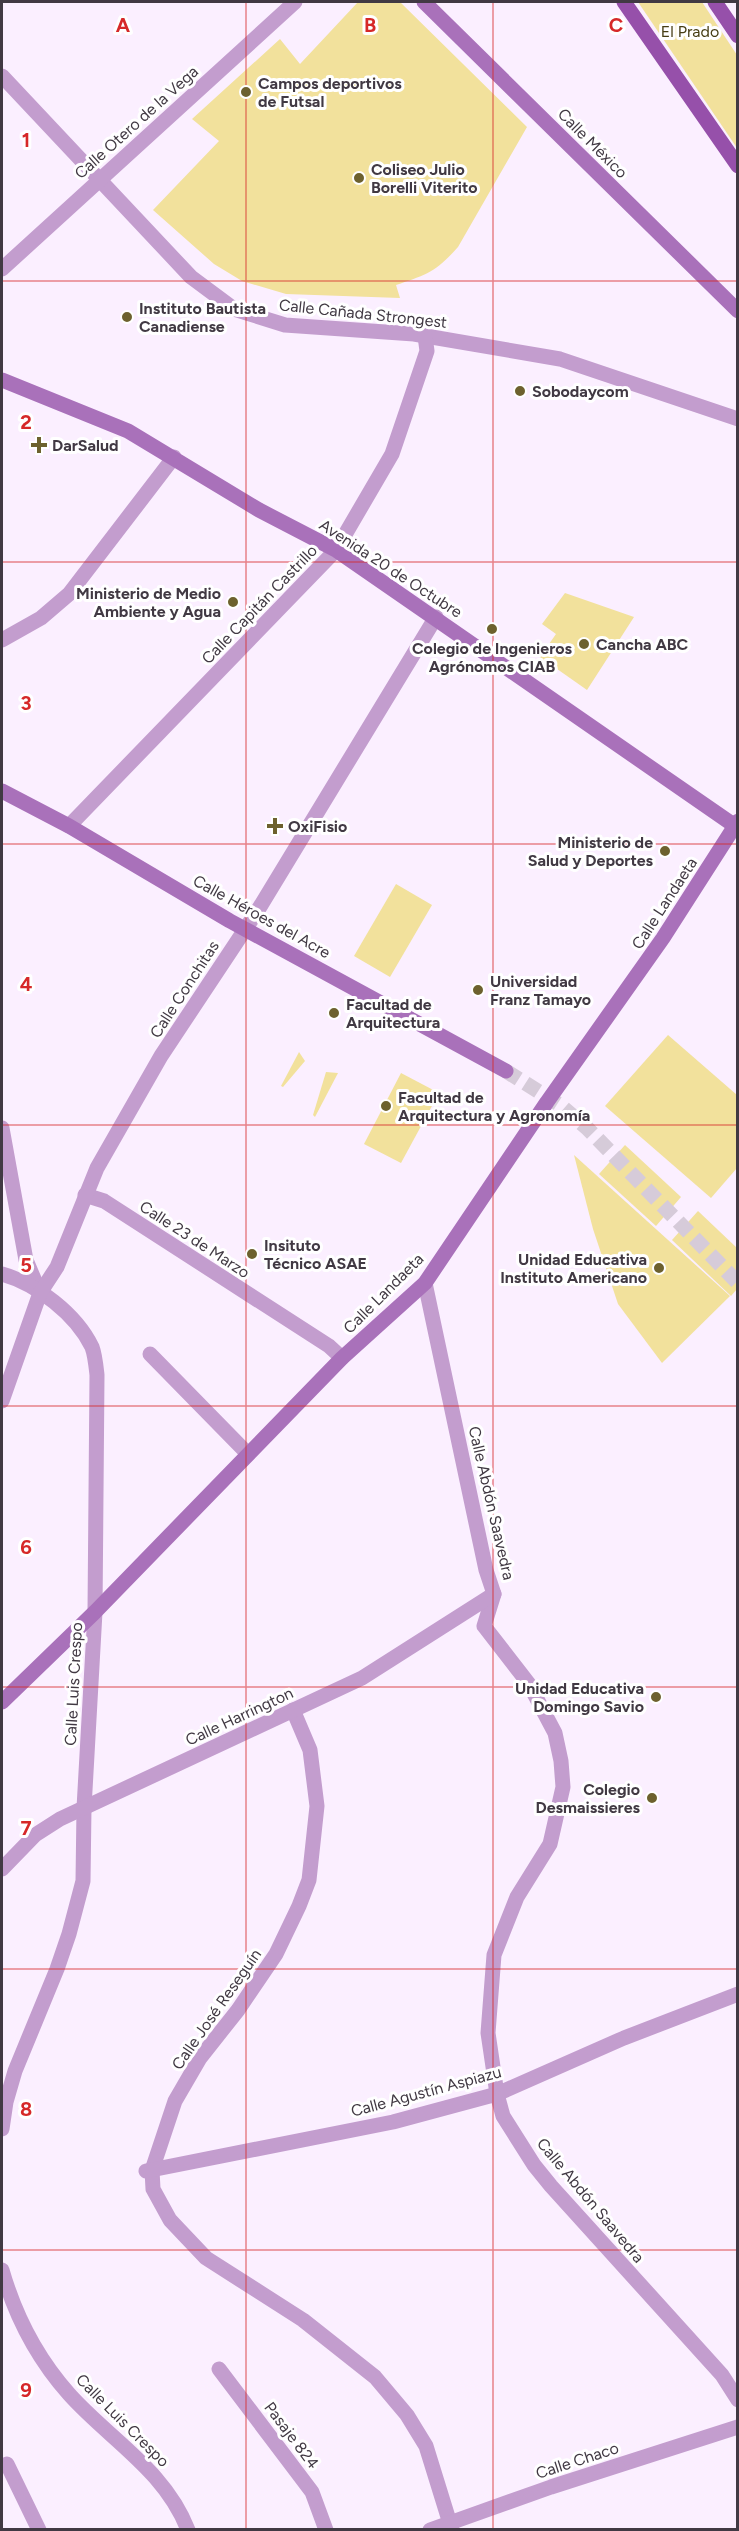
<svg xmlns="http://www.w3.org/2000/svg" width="739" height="2531" viewBox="0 0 739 2531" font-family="Figtree,sans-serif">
<rect width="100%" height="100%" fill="#fbefff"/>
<g fill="#f2e19c">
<path d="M358 2H400L527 127 458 247C436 272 426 275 396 285L400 298 286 294 242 281 214 264 153 210 219 141 192 119 280 39 300 64Z"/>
<polygon points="638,2 702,2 737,55 737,148"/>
<polygon points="565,593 634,617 587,690 540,657 556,634 542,624"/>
<polygon points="396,884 432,905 390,977 354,956"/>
<polygon points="668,1035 737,1095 737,1168 711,1198 605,1106"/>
<polygon points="299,1052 305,1061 283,1087 281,1086"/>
<polygon points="326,1072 338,1073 315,1117 313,1115"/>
<polygon points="401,1073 439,1093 401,1163 364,1144"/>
<polygon points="625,1145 681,1197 656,1226 599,1174"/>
<polygon points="574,1155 730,1296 662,1363 618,1304 593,1229"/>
<polygon points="698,1211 737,1248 737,1289 731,1296 672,1240"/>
</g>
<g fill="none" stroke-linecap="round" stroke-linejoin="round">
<polyline stroke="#d6cbd9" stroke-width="15" stroke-dasharray="15 8" stroke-linecap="butt" points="506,1071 560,1105 587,1128 738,1283"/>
<g stroke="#c39dce" stroke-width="15">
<polyline points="2,76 191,277 234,309 285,325 414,334 560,359 738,419"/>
<polyline points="2,269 295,2"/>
<polyline points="2,640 41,618 69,594 174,457"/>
<polyline points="69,826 336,550 392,454 427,351 425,336"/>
<polyline points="2,1128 26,1260 40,1293"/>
<polyline points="85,1195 104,1201 329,1346 342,1358"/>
<path d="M2 1274C37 1284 76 1314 92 1347 95 1355 96 1366 97 1375L95 1612 84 1808 83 1881 69 1934 57 1969 15 2071 6 2102 2 2129"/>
<polyline points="425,1283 486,1570 494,1594 484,1626 529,1684 555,1733 561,1761 563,1787 550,1844 517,1897 494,1955 488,2033 497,2094 503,2116 534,2165 551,2186 722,2375 738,2400"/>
<polyline points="150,1354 248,1454"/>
<polyline points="2,1401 40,1293 57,1267 97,1168 161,1056 258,910 436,617"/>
<polyline points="293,1710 310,1750 317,1806 309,1880 299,1906 276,1954 238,2010 200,2058 175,2101 152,2170 153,2189 170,2220 206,2258 303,2320 375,2377 407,2415 426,2446 452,2530"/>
<polyline points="2,1869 35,1835 60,1819 362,1678 494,1594"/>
<polyline points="146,2171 393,2122 497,2094 624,2038 738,1994"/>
<path d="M2 2270C15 2315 37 2358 69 2394 109 2439 165 2470 188 2530"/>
<polyline points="219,2369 312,2492 326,2530"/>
<polyline points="7,2464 39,2530"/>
<polyline points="430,2530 551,2487 738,2427"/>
</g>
<g stroke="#a971ba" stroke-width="15">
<polyline points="424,2 738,311"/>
<polyline points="2,380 128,431 259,510 336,550 738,828"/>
<polyline points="2,791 69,826 230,921 506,1071"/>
<polyline points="2,1702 95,1612 342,1358 425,1283 547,1102 663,938 738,821"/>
</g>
<g stroke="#9650aa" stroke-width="15">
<polyline points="624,2 738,166"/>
<polyline points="715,2 738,36"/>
</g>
</g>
<path fill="none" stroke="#d62828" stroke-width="1.5" stroke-opacity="0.55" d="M246 2V2530M493 2V2530M2 281H738M2 562H738M2 844H738M2 1125H738M2 1406H738M2 1687H738M2 1969H738M2 2250H738"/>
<g fill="#6d612e" stroke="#fff" stroke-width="2">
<circle cx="246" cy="92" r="6"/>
<circle cx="359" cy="178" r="6"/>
<circle cx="127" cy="317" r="6"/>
<circle cx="520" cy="391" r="6"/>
<path d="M36 436h6v6h6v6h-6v6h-6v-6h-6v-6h6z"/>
<circle cx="233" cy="602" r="6"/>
<circle cx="492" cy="629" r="6"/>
<circle cx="584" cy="644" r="6"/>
<path d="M272 817h6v6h6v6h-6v6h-6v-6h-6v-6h6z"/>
<circle cx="665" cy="851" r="6"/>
<circle cx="478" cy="990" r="6"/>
<circle cx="334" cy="1013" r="6"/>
<circle cx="386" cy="1106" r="6"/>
<circle cx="252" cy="1254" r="6"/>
<circle cx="659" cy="1268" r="6"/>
<circle cx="656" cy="1697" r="6"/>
<circle cx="652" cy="1798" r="6"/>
</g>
<g text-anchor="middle" stroke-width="6" stroke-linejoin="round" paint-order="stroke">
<g font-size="16" fill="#463d14" stroke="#fff">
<text x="690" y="37">El Prado</text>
</g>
<g font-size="16" font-weight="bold" fill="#413943" stroke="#fff" text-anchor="start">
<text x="258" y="89">Campos deportivos<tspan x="258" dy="18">de Futsal</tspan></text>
<text x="371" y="175">Coliseo Julio<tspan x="371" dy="18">Borelli Viterito</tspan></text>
<text x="139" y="314">Instituto Bautista<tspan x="139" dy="18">Canadiense</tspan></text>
<text x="532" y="397">Sobodaycom</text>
<text x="52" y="451">DarSalud</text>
<text x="221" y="599" text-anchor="end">Ministerio de Medio<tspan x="221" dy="18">Ambiente y Agua</tspan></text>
<text x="596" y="650">Cancha ABC</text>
<text x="492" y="654" text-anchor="middle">Colegio de Ingenieros<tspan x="492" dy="18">Agrónomos CIAB</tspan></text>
<text x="288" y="832">OxiFisio</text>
<text x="653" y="848" text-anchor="end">Ministerio de<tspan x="653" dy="18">Salud y Deportes</tspan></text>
<text x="490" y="987">Universidad<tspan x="490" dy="18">Franz Tamayo</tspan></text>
<text x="346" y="1010">Facultad de<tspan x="346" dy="18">Arquitectura</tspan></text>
<text x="398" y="1103">Facultad de<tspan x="398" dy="18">Arquitectura y Agronomía</tspan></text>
<text x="264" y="1251">Insituto<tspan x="264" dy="18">Técnico ASAE</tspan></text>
<text x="647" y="1265" text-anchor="end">Unidad Educativa<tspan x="647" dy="18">Instituto Americano</tspan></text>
<text x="644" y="1694" text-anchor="end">Unidad Educativa<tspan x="644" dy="18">Domingo Savio</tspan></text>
<text x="640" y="1795" text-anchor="end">Colegio<tspan x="640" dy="18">Desmaissieres</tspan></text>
</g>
<g font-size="16" fill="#413943" stroke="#fff">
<text transform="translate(136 122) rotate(-42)" y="6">Calle Otero de la Vega</text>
<text transform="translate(593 143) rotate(45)" y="6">Calle México</text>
<text transform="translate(363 313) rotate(6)" y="6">Calle Cañada Strongest</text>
<text transform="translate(391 568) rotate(33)" y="6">Avenida 20 de Octubre</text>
<text transform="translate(259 604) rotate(-46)" y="6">Calle Capitán Castrillo</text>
<text transform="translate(664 903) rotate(-57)" y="6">Calle Landaeta</text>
<text transform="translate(262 916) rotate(29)" y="6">Calle Héroes del Acre</text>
<text transform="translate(184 989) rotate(-57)" y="6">Calle Conchitas</text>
<text transform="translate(195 1239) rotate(33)" y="6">Calle 23 de Marzo</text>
<text transform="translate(383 1293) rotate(-45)" y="6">Calle Landaeta</text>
<text transform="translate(492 1503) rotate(77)" y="6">Calle Abdón Saavedra</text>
<text transform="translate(73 1684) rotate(-87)" y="6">Calle Luis Crespo</text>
<text transform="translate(239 1716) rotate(-25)" y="6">Calle Harrington</text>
<text transform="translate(216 2009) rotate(-55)" y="6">Calle José Reseguín</text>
<text transform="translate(426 2091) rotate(-15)" y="6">Calle Agustín Aspiazu</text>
<text transform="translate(591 2200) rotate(50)" y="6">Calle Abdón Saavedra</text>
<text transform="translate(123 2420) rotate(45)" y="6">Calle Luis Crespo</text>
<text transform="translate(292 2435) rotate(53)" y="6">Pasaje 824</text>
<text transform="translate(577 2460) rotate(-18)" y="6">Calle Chaco</text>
</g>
</g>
<g font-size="20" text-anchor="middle" font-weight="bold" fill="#d62828" stroke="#fff" stroke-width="6" stroke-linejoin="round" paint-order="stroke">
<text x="123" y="32">A</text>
<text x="370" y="32">B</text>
<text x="616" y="32">C</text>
<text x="26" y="147">1</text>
<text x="26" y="429">2</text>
<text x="26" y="710">3</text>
<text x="26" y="991">4</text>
<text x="26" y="1272">5</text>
<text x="26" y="1554">6</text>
<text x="26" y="1835">7</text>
<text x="26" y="2116">8</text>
<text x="26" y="2397">9</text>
</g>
<rect width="739" height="2531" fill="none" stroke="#413943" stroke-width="6"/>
</svg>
